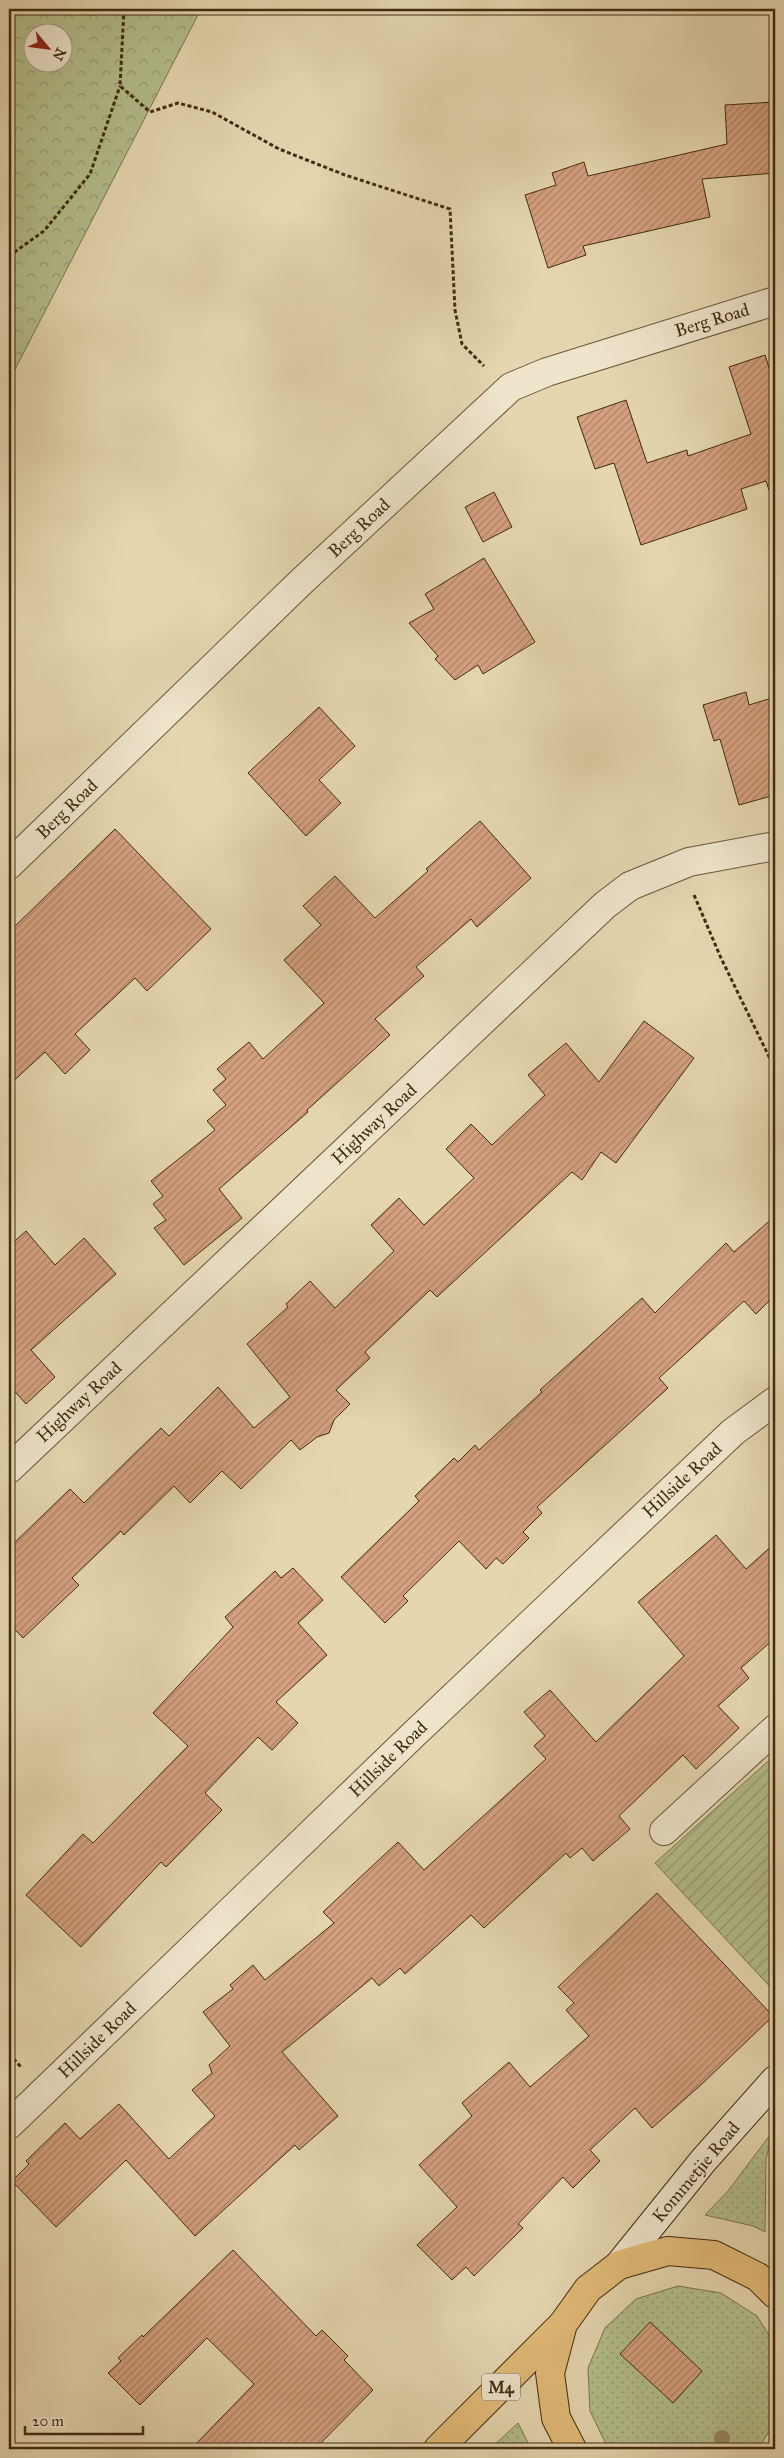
<svg xmlns="http://www.w3.org/2000/svg" width="784" height="2458" viewBox="0 0 784 2458" font-family="'IM FELL Great Primer',serif">
<defs>
<pattern id="grass-dots" width="8" height="8" patternUnits="userSpaceOnUse" patternTransform="scale(1.25)"><rect width="8" height="8" fill="#b3be8c"/><path d="M2 2h.1M6 6h.1" fill="none" stroke="#939b71" stroke-width="1.8" stroke-linecap="round"/></pattern>
<pattern id="forest-crowns" width="20" height="18" patternUnits="userSpaceOnUse" patternTransform="scale(1.25)"><rect width="20" height="18" fill="#b3be8c"/><path d="M2 6a3 3 0 1 1 6 0M12 15a3 3 0 1 1 6 0" fill="none" stroke="#939b71"/></pattern>
<pattern id="garden-furrows" width="10" height="10" patternUnits="userSpaceOnUse" patternTransform="scale(1.25)"><rect width="10" height="10" fill="#b3be8c"/><path d="M-1 1l2-2M0 10L10 0M9 11l2-2" fill="none" stroke="#939b71"/></pattern>
<pattern id="building-hatch" width="6" height="6" patternUnits="userSpaceOnUse" patternTransform="scale(1.25)"><rect width="6" height="6" fill="#d5a17f"/><path d="M-1 1l2-2M0 6l6-6M5 7l2-2" fill="none" stroke="#ae8367"/></pattern>
</defs>
<rect width="100%" height="100%" fill="#e5d6b0"/>
<filter id="stains"><feTurbulence type="fractalNoise" baseFrequency=".004" numOctaves="4"/><feColorMatrix values="0 0 0 0 .2 0 0 0 0 .09 0 0 0 0 .02 0 0 0 .5 -.17"/></filter>
<radialGradient id="worn" r=".72"><stop offset=".6" stop-color="#630" stop-opacity="0"/><stop offset="1" stop-color="#630" stop-opacity=".3"/></radialGradient>
<g fill="url(#grass-dots)" stroke="#7a754e">
<polygon points="773,2131 766,2159 765,2232 753,2226 705,2215 728,2191"/>
<polygon points="678,2286 721,2293 757,2316 775,2345 775,2422 758,2449 612,2449 606,2444 590,2411 588,2368 605,2328 636,2299"/>
<polygon points="518,2423 531,2449 490,2449"/>
</g>
<path fill="url(#forest-crowns)" stroke="#7a754e" fill-rule="evenodd" d="M9 9H201L9 381ZM32 32H62V62H32Z"/>
<polygon fill="url(#garden-furrows)" stroke="#7a754e" points="775,1755 775,1992 655,1863"/>
<g fill="url(#building-hatch)" stroke="#412c10">
<polygon points="775,102 775,173 702,179 710,217 583,246 586,255 548,268 525,195 556,185 552,173 584,162 588,176 727,144 725,105"/>
<polygon points="765,355 775,386 775,489 769,490 766,481 741,489 747,509 641,545 614,463 595,469 577,417 626,400 647,463 687,450 688,456 751,434 729,367"/>
<polygon points="494,492 512,527 483,542 465,507"/>
<polygon points="484,558 535,642 483,674 478,665 455,680 435,659 438,656 409,623 434,609 425,594"/>
<polygon points="746,692 749,705 775,697 775,795 739,805 720,739 714,741 703,705"/>
<polygon points="319,707 355,746 319,780 341,803 306,836 248,773"/>
<polygon points="480,821 531,878 477,927 471,919 416,967 424,976 375,1019 390,1035 307,1110 308,1112 219,1189 242,1218 184,1265 154,1228 166,1220 153,1204 163,1196 151,1181 215,1130 207,1121 226,1105 213,1090 226,1079 217,1069 249,1042 263,1059 324,1003 284,960 321,925 303,906 335,876 375,918 428,871 426,869"/>
<polygon points="115,829 211,929 147,991 135,978 75,1034 90,1050 65,1074 45,1052 9,1085 9,932"/>
<polygon points="644,1021 694,1058 616,1163 601,1152 582,1180 572,1172 437,1297 430,1290 365,1352 370,1358 336,1390 350,1404 334,1420 329,1433 317,1437 300,1450 291,1440 241,1489 222,1471 190,1503 174,1486 124,1535 121,1531 72,1578 79,1585 23,1638 9,1623 9,1548 70,1489 84,1503 161,1428 169,1436 218,1387 254,1428 290,1397 247,1344 288,1307 286,1304 310,1281 335,1308 394,1251 371,1225 399,1198 424,1225 474,1178 446,1149 471,1124 492,1145 545,1095 528,1075 566,1043 599,1082"/>
<polygon points="775,1216 775,1295 756,1314 744,1301 659,1378 668,1388 537,1507 542,1513 523,1532 529,1538 503,1564 496,1558 486,1569 459,1541 403,1596 408,1601 385,1623 341,1577 419,1501 415,1496 454,1458 458,1462 475,1445 479,1450 542,1392 540,1390 642,1298 655,1313 726,1243 734,1252"/>
<polygon points="26,1231 55,1265 84,1238 116,1274 31,1350 55,1377 26,1404 9,1385 9,1246"/>
<polygon points="716,1535 746,1569 775,1543 775,1638 741,1668 749,1678 718,1706 739,1728 696,1769 683,1755 619,1816 630,1829 593,1861 582,1848 570,1858 566,1853 484,1928 471,1915 405,1974 400,1968 379,1986 372,1978 282,2052 338,2116 299,2150 295,2145 195,2236 126,2160 56,2227 12,2181 29,2164 26,2161 65,2123 80,2139 119,2104 169,2159 215,2116 192,2090 212,2073 209,2065 230,2046 203,2012 233,1989 230,1985 253,1965 265,1980 334,1923 323,1912 398,1842 424,1870 546,1759 534,1746 545,1736 524,1712 550,1690 596,1742 684,1656 638,1602"/>
<polygon points="293,1568 323,1600 298,1623 327,1655 276,1702 298,1723 272,1750 258,1737 205,1793 222,1810 166,1867 161,1862 81,1947 26,1895 83,1834 93,1843 188,1746 153,1713 233,1627 225,1617 275,1571 281,1578"/>
<polygon points="657,1893 773,2016 703,2083 652,2128 635,2108 590,2150 600,2161 573,2188 563,2177 518,2224 523,2228 474,2276 466,2267 452,2280 417,2245 457,2207 419,2165 472,2116 462,2103 509,2062 530,2087 589,2036 566,2010 574,2003 558,1987"/>
<polygon points="233,2250 316,2336 322,2330 348,2356 344,2360 373,2390 315,2449 191,2449 254,2384 207,2338 140,2405 108,2373 121,2361 118,2358 142,2335 143,2337"/>
<polygon points="650,2322 702,2371 673,2403 620,2354"/>
</g>
<g fill="none" stroke-linecap="round" stroke-linejoin="round">
<defs>
<g id="street">
<polyline points="9,865 301,582 511,387 547,372 775,301"/>
<polyline points="9,1469 605,905 630,886 689,862 775,846"/>
<polyline points="664,1831 775,1729"/>
<polyline points="9,2125 413,1735 733,1432 775,1401"/>
</g>
<polyline id="secondary" points="619,2265 703,2161 775,2080"/>
<g id="primary">
<polyline points="438,2449 562,2325"/>
<polyline points="572,2449 556,2418 550,2373 563,2324 588,2289 619,2265 668,2251 714,2255 758,2277 775,2294"/>
</g>
</defs>
<use href="#street" stroke="#6a5638" stroke-width="30"/>
<use href="#secondary" stroke="#412c10" stroke-width="30"/>
<use href="#primary" stroke="#412c10" stroke-width="30"/>
<g stroke="#412c10" stroke-width="3" stroke-dasharray="4 2.5" stroke-linecap="butt">
<polyline points="124,9 120,86 150,112 178,103 212,112 279,149 345,175 450,209 455,310 462,344 484,366"/>
<polyline points="9,256 44,231 90,174 120,86"/>
<polyline points="694,895 721,958 775,1069"/>
<polyline points="9,2054 21,2067"/>
</g>
<use href="#street" stroke="#eee4cc" stroke-width="28"/>
<use href="#secondary" stroke="#eee4cc" stroke-width="28"/>
<use href="#primary" stroke="#e2bb78" stroke-width="28"/>
</g>
<circle fill="#978866" cx="722" cy="2438" r="8"/>
<g text-anchor="middle" stroke-width="4" stroke-linejoin="round" paint-order="stroke">
<rect fill="#eee4cc" stroke="#756348" stroke-width="1" x="482" y="2373.5" width="38" height="27" rx="4"/>
<g font-size="16" font-weight="bold" fill="#412c10">
<text x="501" y="2393">M4</text>
</g>
<g font-size="18" fill="#412c10" stroke="#eee4cc">
<text transform="translate(712 320) rotate(-17)" y="6">Berg Road</text>
<text transform="translate(359 528) rotate(-43)" y="6">Berg Road</text>
<text transform="translate(67 809) rotate(-44)" y="6">Berg Road</text>
<text transform="translate(374 1124) rotate(-43)" y="6">Highway Road</text>
<text transform="translate(79 1402) rotate(-43)" y="6">Highway Road</text>
<text transform="translate(682 1480) rotate(-43)" y="6">Hillside Road</text>
<text transform="translate(388 1759) rotate(-44)" y="6">Hillside Road</text>
<text transform="translate(97 2040) rotate(-44)" y="6">Hillside Road</text>
<text transform="translate(696 2172) rotate(-50)" y="6">Kommetjie Road</text>
</g>
</g>
<rect width="784" height="2458" fill="none" stroke="#e5d6b0" stroke-width="30"/>
<rect x="10" y="10" width="764" height="2438" fill="none" stroke="#412c10" stroke-width="2.5"/>
<rect x="15" y="15" width="754" height="2428" fill="none" stroke="#412c10"/>
<g transform="translate(48 48) rotate(119)"><circle r="24" fill="#eee4cc" stroke="#a99a81"/>
<path d="M0-4L9 19L0 12L-9 19Z" fill="#8f2418"/>
<text y="-8" font-size="14" font-weight="bold" text-anchor="middle" fill="#412c10">N</text>
</g>
<path d="M25 2426v8h118v-8" fill="none" stroke="#412c10" stroke-width="2.5"/>
<text x="32" y="2426" font-size="15" fill="#412c10" stroke="#eee4cc" stroke-width="4" paint-order="stroke">20 m</text>
<rect width="100%" height="100%" filter="url(#stains)"/>
<rect width="100%" height="100%" fill="url(#worn)"/>
</svg>
